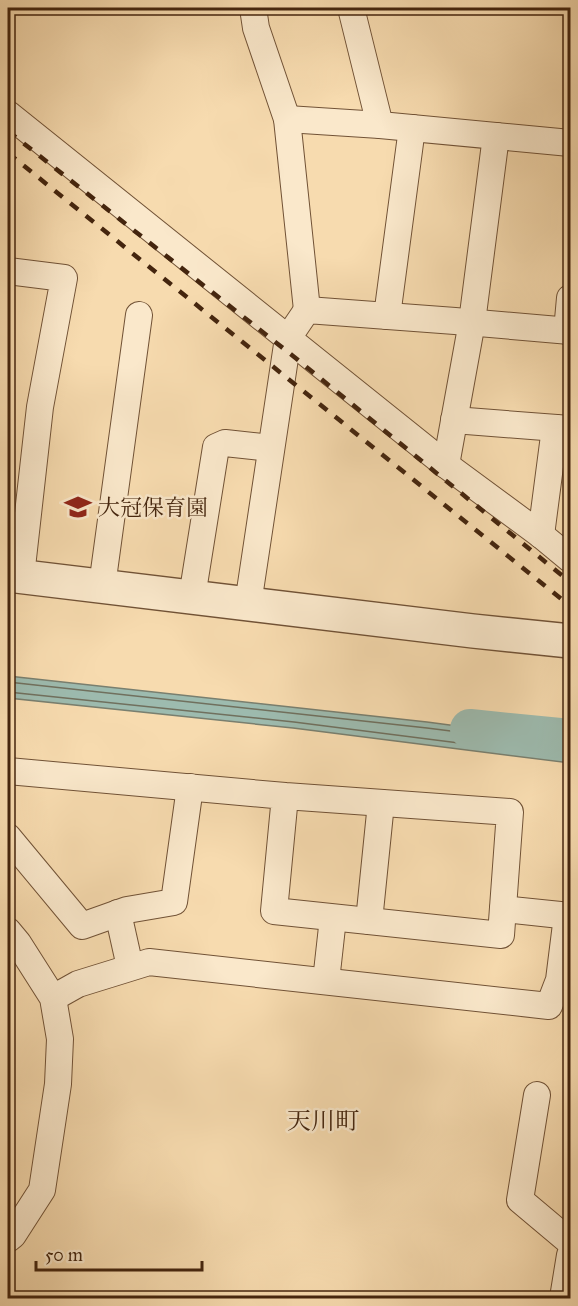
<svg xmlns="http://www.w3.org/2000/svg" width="578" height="1306" viewBox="0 0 578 1306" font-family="'IM FELL Great Primer','Noto Serif JP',serif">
<rect width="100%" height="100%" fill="#f7dbaf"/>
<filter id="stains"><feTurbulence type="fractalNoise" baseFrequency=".00333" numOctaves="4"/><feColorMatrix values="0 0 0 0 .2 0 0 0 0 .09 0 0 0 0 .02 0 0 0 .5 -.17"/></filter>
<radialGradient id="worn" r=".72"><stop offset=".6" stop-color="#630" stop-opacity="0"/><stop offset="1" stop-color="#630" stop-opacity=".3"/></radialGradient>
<polygon fill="#9dbbaf" stroke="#797f6f" stroke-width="1.5" points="8,676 427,722 570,741 570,763 293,728 8,698"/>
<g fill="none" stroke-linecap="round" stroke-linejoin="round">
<g stroke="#70705e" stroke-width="1.5">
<polyline points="8,682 427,728 570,746"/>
<polyline points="8,692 294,722 570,757"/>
</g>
<polyline stroke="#9dbbaf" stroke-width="40" points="470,729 570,739"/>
<defs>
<g id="minor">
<polyline points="253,8 256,28 287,119 307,310"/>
<polyline points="351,8 380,125 570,143"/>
<polyline points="8,114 446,465 541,535 570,559"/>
<polyline points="287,119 380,125"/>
<polyline points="8,271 64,278 40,407 21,576"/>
<polyline points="387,316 412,128"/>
<polyline points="567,331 570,298"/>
<polyline points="454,420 570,429"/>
<polyline points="446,465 472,322 496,136"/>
<polyline points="541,535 555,428"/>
<polyline points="102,586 139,315"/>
<polyline points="192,597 216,447 225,443 271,448"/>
<polyline points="248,604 288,338 307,310 455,321 570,331"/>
<polyline points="8,771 285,796 510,812 501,935 274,911 285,796"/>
<polyline points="8,837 82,926 127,910 174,902 190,787"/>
<polyline points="503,909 570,916"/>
<polyline points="118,913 130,967"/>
<polyline points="369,921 381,803"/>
<polyline points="8,931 18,943 53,998 60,1039 58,1084 42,1190 13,1235 8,1239"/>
<polyline points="326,981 333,918"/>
<polyline points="53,998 78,984 149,962 549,1006 559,980 567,916"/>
<polyline points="537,1095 520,1200 570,1242"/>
<polyline points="563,1298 570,1255"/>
</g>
<polyline id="tertiary" points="8,575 473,631 570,641"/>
</defs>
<use href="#minor" stroke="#715236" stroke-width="28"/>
<use href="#tertiary" stroke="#715236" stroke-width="36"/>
<use href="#minor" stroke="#fae8cb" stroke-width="26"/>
<use href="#tertiary" stroke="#fae8cb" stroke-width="33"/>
<g stroke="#44250e" stroke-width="4.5" stroke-dasharray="10 10" stroke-linecap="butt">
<polyline points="8,131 293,356 570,582"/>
<polyline points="8,153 570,606"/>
</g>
</g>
<defs>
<symbol id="school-bare" viewBox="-9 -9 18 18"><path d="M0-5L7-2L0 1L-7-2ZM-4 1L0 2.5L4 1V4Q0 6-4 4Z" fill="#8f2418" stroke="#fae8cb" stroke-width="2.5" paint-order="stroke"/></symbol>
</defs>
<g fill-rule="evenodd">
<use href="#school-bare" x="59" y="488" width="38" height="38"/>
</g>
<g text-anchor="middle" stroke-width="5" stroke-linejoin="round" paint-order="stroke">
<g font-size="22" fill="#44250e" stroke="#fae8cb" text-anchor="start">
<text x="98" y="515">大冠保育園</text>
</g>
<g font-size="24" fill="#44250e" stroke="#fae8cb">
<text x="323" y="1129">天川町</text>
</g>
</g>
<rect width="578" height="1306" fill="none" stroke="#f7dbaf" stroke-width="30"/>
<rect x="9" y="9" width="560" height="1288" fill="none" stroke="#44250e" stroke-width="3"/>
<rect x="15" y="15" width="548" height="1276" fill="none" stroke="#44250e" stroke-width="1.5"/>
<path d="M36 1261v9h166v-9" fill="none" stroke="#44250e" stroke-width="3"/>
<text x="45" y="1261" font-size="18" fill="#44250e" stroke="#fae8cb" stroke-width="4.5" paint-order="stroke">50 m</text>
<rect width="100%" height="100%" filter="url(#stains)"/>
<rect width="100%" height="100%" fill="url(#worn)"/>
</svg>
